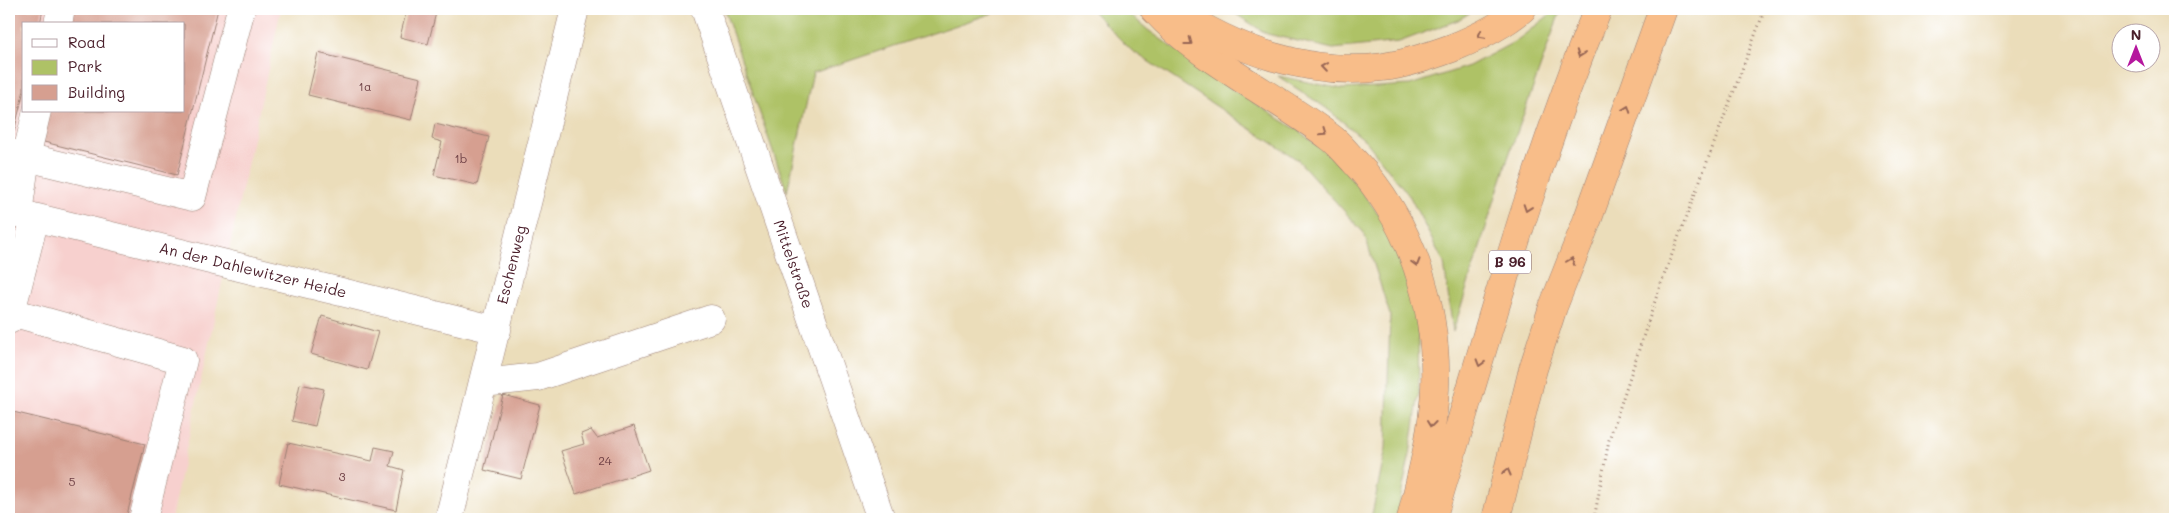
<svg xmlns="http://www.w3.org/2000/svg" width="2184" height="528" viewBox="0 0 2184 528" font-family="Mali,sans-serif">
<rect width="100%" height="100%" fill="#fff"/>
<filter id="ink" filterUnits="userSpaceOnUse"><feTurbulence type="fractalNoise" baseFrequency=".02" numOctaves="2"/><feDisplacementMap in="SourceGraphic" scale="10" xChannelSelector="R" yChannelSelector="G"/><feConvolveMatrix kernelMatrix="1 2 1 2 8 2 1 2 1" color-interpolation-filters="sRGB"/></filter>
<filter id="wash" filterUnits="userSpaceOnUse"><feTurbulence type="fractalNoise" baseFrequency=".0096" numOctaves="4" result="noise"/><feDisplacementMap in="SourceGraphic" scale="20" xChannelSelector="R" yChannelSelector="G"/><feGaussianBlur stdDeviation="1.12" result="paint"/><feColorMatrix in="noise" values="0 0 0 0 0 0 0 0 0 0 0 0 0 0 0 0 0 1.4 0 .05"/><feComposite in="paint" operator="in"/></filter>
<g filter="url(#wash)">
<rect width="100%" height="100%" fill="#ebddba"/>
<path fill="#f7d0ce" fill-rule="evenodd" d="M9 9H281L171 519H9ZM24 24H184V111H24Z"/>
<g fill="#aec266" stroke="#7c7048">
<polygon points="724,9 1005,9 813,73 787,192"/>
<polygon points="1090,9 1124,9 1148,30 1224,84 1299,131 1339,163 1381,217 1404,272 1418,328 1419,393 1410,454 1396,519 1371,519 1386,448 1390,315 1364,233 1298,160 1131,50"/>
<polygon points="1228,9 1476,9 1458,20 1399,42 1333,49 1267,34"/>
<polygon points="1557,9 1561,9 1508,158 1453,332 1444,263 1410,197 1366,141 1326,108 1278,76 1343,89 1410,85 1469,66 1516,41"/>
</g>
<g id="blocks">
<g fill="#d69f90">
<polygon points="9,9 43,9 40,24 24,24 24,90 14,132 9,130"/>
<polygon points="68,9 218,9 177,175 36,140 43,111 184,111 184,24 64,24"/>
<polygon points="407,9 437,9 428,44 400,37"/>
<polygon points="318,53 421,78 411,120 308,95"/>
<polygon points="435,124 489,137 477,185 434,175 442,142 432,139"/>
<polygon points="322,316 378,332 367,370 311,354"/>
<polygon points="300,384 324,389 315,426 292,421"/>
<polygon points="503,395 540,405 521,479 484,470"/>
<polygon points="9,411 145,444 126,519 9,519"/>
<polygon points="634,426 649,470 576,494 561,451 584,444 581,434 591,430 597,438"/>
<polygon points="288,443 372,461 375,447 394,451 390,466 404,470 396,510 279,484"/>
</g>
</g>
</g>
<g filter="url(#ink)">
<use href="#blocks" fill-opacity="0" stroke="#9a7e72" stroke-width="1"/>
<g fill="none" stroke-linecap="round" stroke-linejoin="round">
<defs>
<g id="minor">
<path id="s1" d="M705 9 881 519"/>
<polyline points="58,24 61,9"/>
<polyline points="9,153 26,157 37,111"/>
<path id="s2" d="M9 211 497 330"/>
<polyline points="18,213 26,157 192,197 241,9"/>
<polyline points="11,312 183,360 143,519"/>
<polyline points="9,320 35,218"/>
<polyline points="483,383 538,377 711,319"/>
<path id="s3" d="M449 519 575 9"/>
</g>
<g id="highway">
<path d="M1154 9C1203 63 1272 93 1330 137 1339 143 1346 153 1354 161 1411 221 1438 306 1435 389 1433 433 1421 477 1411 519"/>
<path d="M1174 9C1230 49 1312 77 1383 67 1407 64 1430 56 1452 48 1477 38 1502 26 1522 9"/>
<path d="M1432 519C1484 348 1530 174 1598 9"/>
<polyline points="1496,519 1533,369 1553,307 1587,221 1663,9"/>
</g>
</defs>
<use href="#minor" stroke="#9a7e72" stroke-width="29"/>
<use href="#highway" stroke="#9a7e72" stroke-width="29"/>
<polyline stroke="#9a7e72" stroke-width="3" stroke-dasharray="1 4" stroke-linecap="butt" points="1594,519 1609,440 1660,286 1765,9"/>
<use href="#minor" stroke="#fff" stroke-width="28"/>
<use href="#highway" stroke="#f8bd89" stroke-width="28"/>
</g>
<defs><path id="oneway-chevron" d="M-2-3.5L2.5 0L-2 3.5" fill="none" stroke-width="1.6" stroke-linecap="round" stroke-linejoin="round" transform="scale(1.25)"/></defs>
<g stroke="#986655">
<use href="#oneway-chevron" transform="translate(1481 35) rotate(152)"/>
<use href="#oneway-chevron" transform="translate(1189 42) rotate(37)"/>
<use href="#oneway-chevron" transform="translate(1580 54) rotate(110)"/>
<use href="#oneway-chevron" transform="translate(1324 67) rotate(-172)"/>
<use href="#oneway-chevron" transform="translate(1627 109) rotate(-70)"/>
<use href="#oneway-chevron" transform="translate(1324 132) rotate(35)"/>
<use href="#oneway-chevron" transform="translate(1527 208) rotate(109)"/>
<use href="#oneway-chevron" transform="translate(1571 261) rotate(-69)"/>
<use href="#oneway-chevron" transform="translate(1416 263) rotate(74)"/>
<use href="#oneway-chevron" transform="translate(1480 363) rotate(107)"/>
<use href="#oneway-chevron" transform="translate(1431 424) rotate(97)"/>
<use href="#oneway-chevron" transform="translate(1507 472) rotate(-76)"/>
</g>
</g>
<g text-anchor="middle" stroke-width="5" stroke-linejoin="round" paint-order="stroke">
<g font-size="12" fill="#6d3f44">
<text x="365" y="91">1a</text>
<text x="461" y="163">1b</text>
<text x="605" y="465">24</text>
<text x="342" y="481">3</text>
<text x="72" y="486">5</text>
</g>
<rect fill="#fff" stroke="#80626b" stroke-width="1" x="1489" y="250.5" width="42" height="23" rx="4"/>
<g font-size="14" font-weight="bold" fill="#4a1f2b">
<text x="1510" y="267">B 96</text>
</g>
<g font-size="15" fill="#4a1f2b" stroke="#fff">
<text dy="5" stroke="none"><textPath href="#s3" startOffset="262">Eschenweg</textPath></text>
<text dy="5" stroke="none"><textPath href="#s1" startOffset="270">Mittelstraße</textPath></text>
<text dy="5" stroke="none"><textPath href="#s2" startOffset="251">An der Dahlewitzer Heide</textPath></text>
</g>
</g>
<rect width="2184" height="528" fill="none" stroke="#fff" stroke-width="30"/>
<rect x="22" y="22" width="162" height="90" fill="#ffffff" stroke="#b7a5aa"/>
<rect x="32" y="39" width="25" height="8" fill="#ffffff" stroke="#b7a5aa"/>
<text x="68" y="48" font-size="15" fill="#4a1f2b">Road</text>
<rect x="32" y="60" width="25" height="15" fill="#aec266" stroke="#b7a5aa"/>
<text x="68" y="72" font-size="15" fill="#4a1f2b">Park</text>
<rect x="32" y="85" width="25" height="15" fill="#d69f90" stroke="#b7a5aa"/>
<text x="68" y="98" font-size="15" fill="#4a1f2b">Building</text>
<g transform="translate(2136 48)"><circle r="24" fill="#ffffff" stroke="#b7a5aa"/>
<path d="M0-4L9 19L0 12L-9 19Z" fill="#b5179e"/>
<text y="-8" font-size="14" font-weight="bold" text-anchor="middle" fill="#4a1f2b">N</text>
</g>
</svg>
